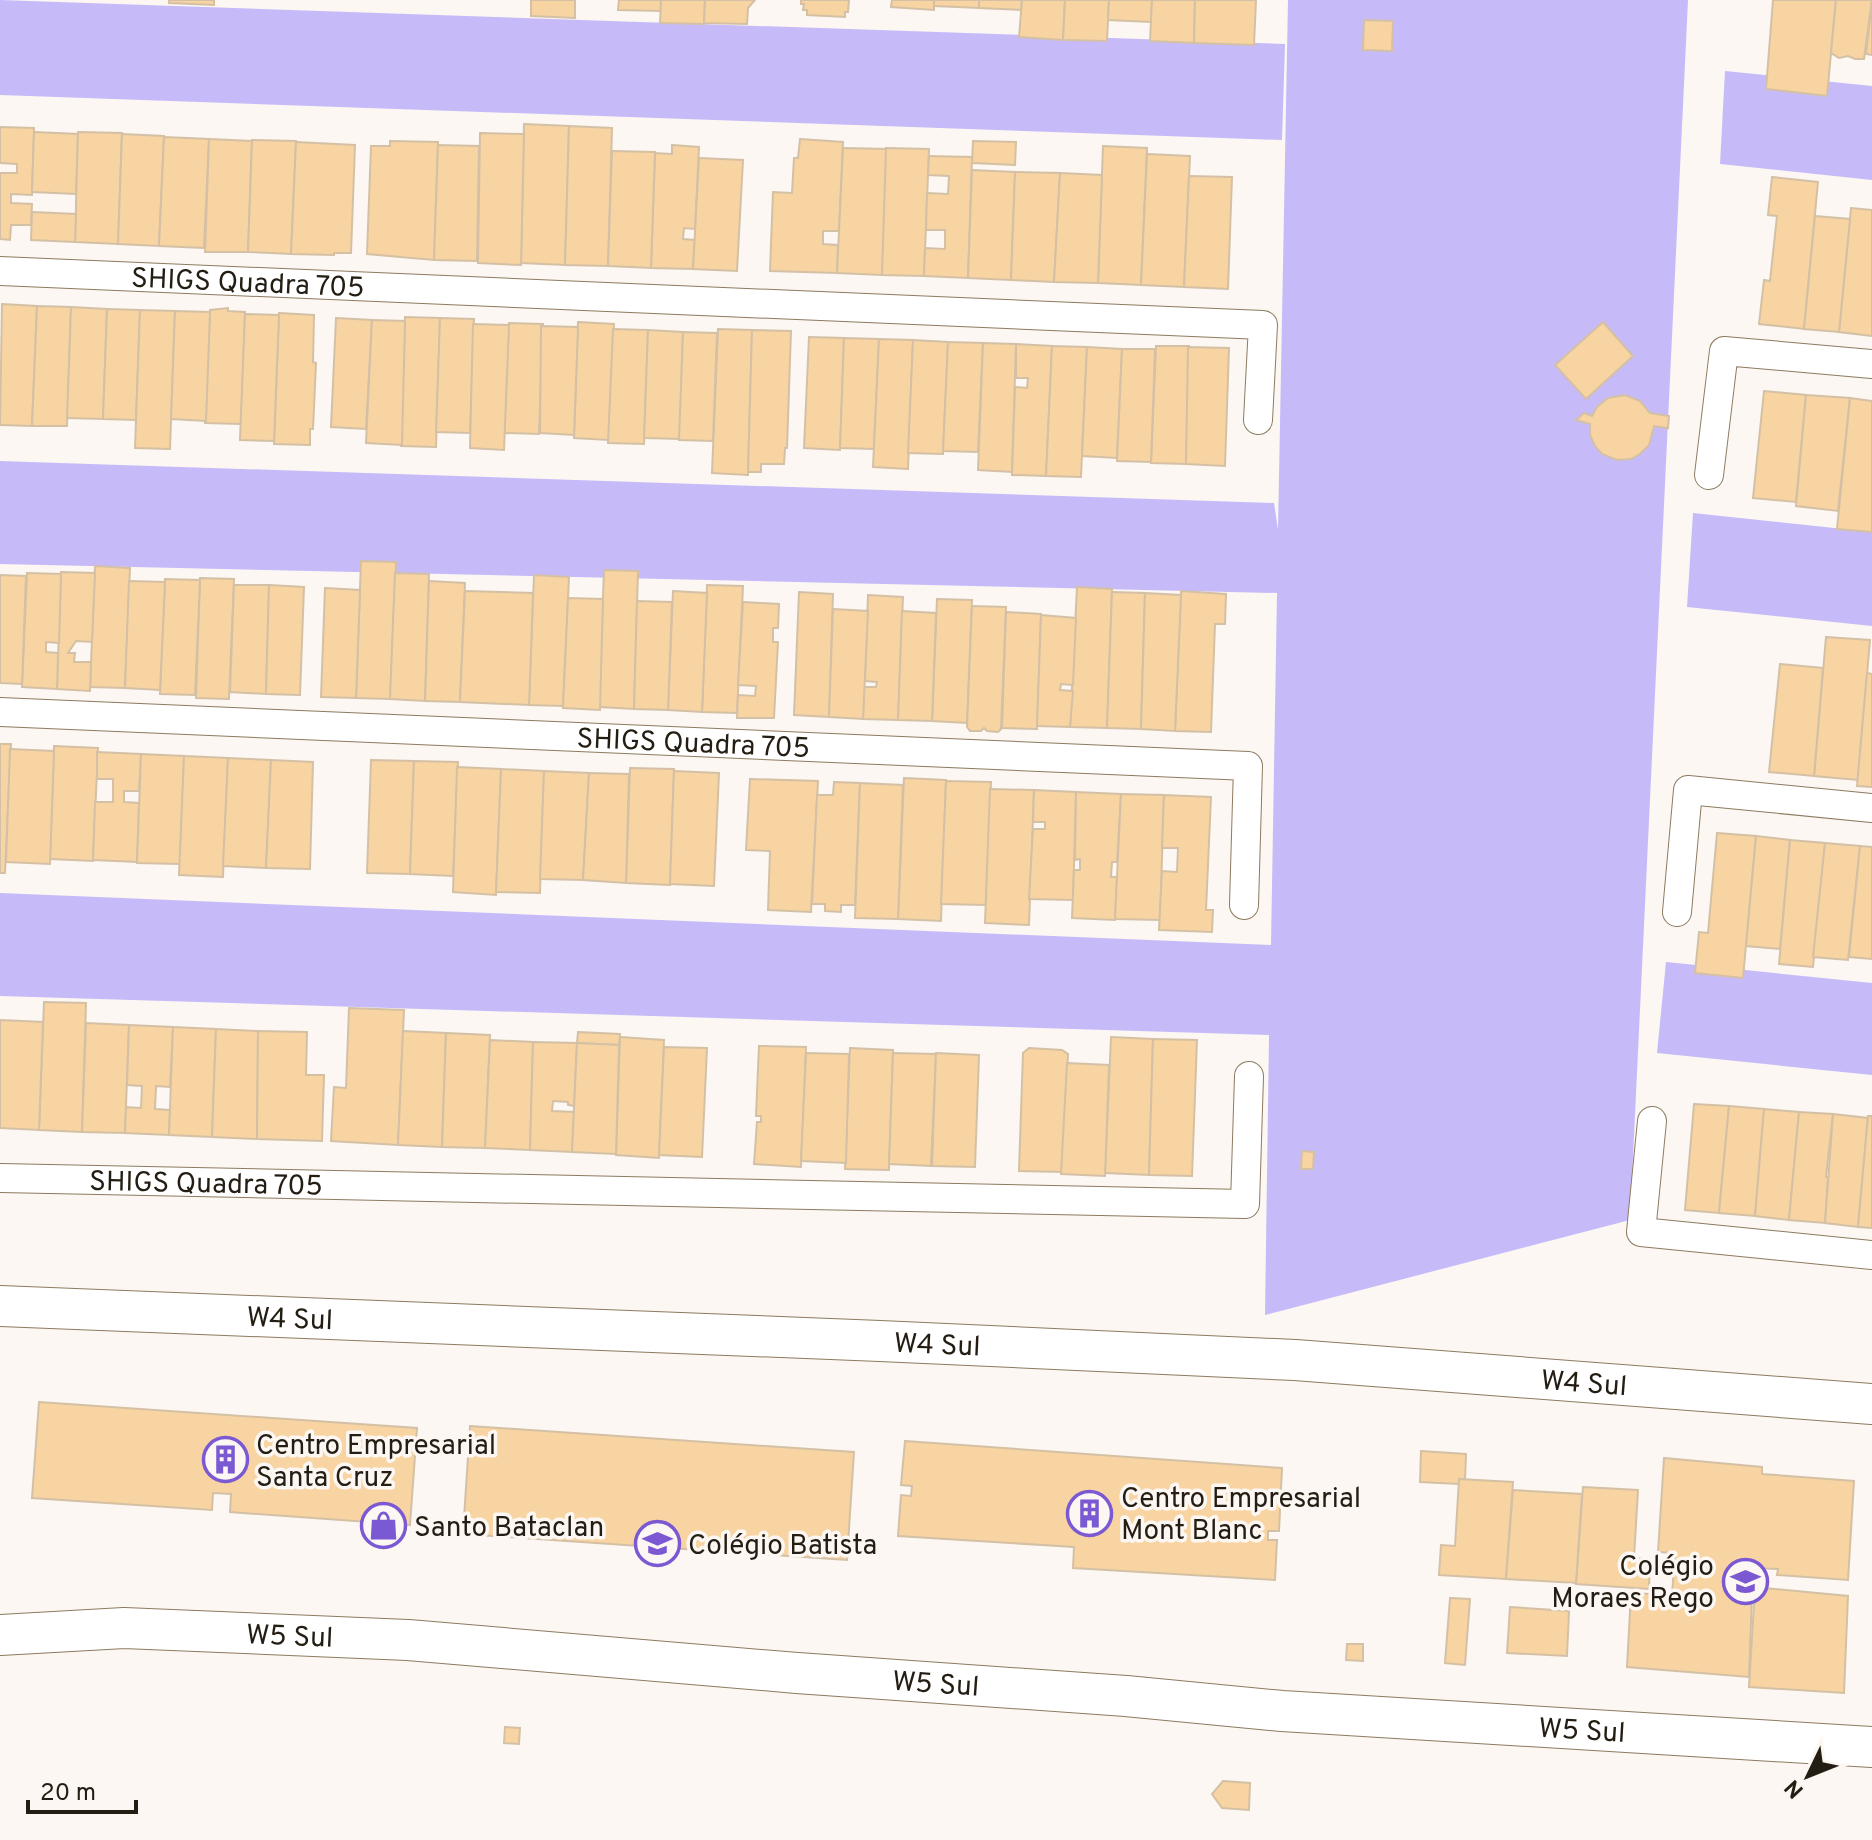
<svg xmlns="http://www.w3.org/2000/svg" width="1872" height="1840" viewBox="0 0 1872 1840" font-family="Overpass,sans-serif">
<rect width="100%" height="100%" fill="#fcf7f2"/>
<g fill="#c6bbf8">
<polygon points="0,0 1285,44 1282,140 0,95"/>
<polygon points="1288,0 1688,0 1630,1220 1265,1315 1269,1035 0,996 0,893 1271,945 1277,593 0,564 0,461 1274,503 1278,530"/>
<polygon points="1725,71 1872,86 1872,180 1720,164"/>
<polygon points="1693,513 1872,532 1872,626 1687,607"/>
<polygon points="1666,962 1872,983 1872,1075 1657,1053"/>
</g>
<g fill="#f8d4a2" stroke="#d4c0a5" stroke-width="2">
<polygon points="169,0 214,0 214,5 169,3"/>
<polygon points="531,0 575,0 575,18 531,16"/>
<polygon points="619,0 661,0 661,11 618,10"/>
<polygon points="661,0 705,0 704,24 660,23"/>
<polygon points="705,0 755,0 748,8 747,24 704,23"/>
<polygon points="801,0 849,0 848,12 845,12 845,17 807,15 807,10 803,10 804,4 801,4"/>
<polygon points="892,0 934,0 934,10 891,7"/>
<polygon points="934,0 979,0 979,8 934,6"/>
<polygon points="979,0 1022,0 1021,10 979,8"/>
<polygon points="1022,0 1065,0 1063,40 1019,37"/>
<polygon points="1065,0 1109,0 1107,41 1063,40"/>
<polygon points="1109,0 1152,0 1151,22 1108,20"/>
<polygon points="1152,0 1195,0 1194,43 1150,41"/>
<polygon points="1195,0 1256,0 1254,45 1194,43"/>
<polygon points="1773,0 1836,0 1827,96 1766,89"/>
<polygon points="1836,0 1872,0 1864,59 1855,59 1848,56 1839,58 1831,53"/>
<polygon points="1872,0 1872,55 1866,54"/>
<polygon points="1364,20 1393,21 1392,51 1363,50"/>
<polygon points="524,124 569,126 565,265 521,263"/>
<polygon points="569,126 612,128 608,266 565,265"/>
<polygon points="0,127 34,128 32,195 11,194 11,203 32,204 31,225 11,225 10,240 0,239 0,173 17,173 17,164 0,163"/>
<polygon points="34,132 78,134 76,194 32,192"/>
<polygon points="78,132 122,133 118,244 75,242"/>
<polygon points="480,133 524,134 521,265 478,263"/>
<polygon points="122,134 164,136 159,246 118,244"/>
<polygon points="164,137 209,139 204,248 159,246"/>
<polygon points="209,139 252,141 248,252 205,252"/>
<polygon points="800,139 843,142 839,231 823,231 823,244 838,245 837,273 770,271 773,192 792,193 794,158 798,158"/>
<polygon points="252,140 296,141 291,254 248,252"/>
<polygon points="390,141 438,142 434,260 367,254 371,146 390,146"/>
<polygon points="973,141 1016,142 1015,165 972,163"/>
<polygon points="296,142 355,145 351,253 334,253 334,255 291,254"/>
<polygon points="438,145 479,146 477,261 434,260"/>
<polygon points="672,145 699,147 695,229 684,228 683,239 695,240 693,269 651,268 655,153 672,154"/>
<polygon points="1103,146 1147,148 1141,285 1098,283"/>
<polygon points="843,148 887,149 882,275 837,273"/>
<polygon points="886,148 929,149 924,276 882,275"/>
<polygon points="612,151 655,152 651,268 608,266"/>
<polygon points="1147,154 1190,156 1184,287 1141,285"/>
<polygon points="929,156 972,157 968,278 924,276 925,248 945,249 945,230 926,230 927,193 948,194 949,176 928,175"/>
<polygon points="699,158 743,160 737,271 693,269"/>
<polygon points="972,170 1015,172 1011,280 968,278"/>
<polygon points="1015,172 1060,173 1054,282 1011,280"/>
<polygon points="1060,173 1102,175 1098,283 1054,282"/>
<polygon points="1189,176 1232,177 1228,289 1184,287"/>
<polygon points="1772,177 1818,182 1804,329 1759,324 1764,280 1770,281 1777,216 1768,215"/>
<polygon points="1851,208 1872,210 1872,336 1839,332"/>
<polygon points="32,212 76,214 75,242 31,240"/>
<polygon points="1815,216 1850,219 1839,332 1804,329"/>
<polygon points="2,304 37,306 32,426 0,425"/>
<polygon points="37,306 71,307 67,426 32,426"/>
<polygon points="71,307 107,309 103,419 67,418"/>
<polygon points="228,308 228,311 245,312 241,424 205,423 210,310"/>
<polygon points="107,309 140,310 136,420 103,419"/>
<polygon points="140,310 175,311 170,449 135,448"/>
<polygon points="175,311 210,312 206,421 171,419"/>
<polygon points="279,313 314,315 313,362 316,363 313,429 310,429 310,445 274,444"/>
<polygon points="245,314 279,315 274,441 240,440"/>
<polygon points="405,317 440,318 436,447 401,446"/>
<polygon points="336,318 372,320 366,429 331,427"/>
<polygon points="440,318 474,319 470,433 436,432"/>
<polygon points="372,320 405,321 402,445 366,443"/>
<polygon points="578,322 614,324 609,440 574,438"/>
<polygon points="1603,322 1633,356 1586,399 1555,365"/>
<polygon points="509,323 543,324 539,434 504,433"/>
<polygon points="473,324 509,325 504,450 470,448"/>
<polygon points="541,326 578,327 574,435 540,433"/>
<polygon points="613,329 648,330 644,444 608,443"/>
<polygon points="718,329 752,330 748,475 712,473"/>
<polygon points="648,330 683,332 680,439 644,438"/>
<polygon points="752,330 791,331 787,448 785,448 784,464 761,464 761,472 748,472"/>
<polygon points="683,332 717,333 713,441 679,440"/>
<polygon points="809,337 844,338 840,450 804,448"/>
<polygon points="844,338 879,339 874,449 840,448"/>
<polygon points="879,339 913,340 908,469 873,467"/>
<polygon points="913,340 948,342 943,454 908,453"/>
<polygon points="948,342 983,343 978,452 943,451"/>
<polygon points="983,343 1016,344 1012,472 978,470"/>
<polygon points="1016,344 1052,346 1046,476 1012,475 1015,387 1027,388 1028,378 1016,378"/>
<polygon points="1052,346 1087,347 1081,477 1046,476"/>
<polygon points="1156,346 1189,346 1186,464 1151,463"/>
<polygon points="1087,347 1122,349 1117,458 1082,456"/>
<polygon points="1188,347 1229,348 1225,466 1186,464"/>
<polygon points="1122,349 1155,349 1151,462 1117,461"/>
<polygon points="1764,391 1806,395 1796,502 1753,498"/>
<polygon points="1625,395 1640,401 1650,413 1669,416 1668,428 1654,426 1649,445 1640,454 1631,459 1617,460 1602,454 1595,446 1590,435 1590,424 1576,420 1584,413 1592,416 1597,407 1608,398"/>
<polygon points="1806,395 1850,398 1838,511 1796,506"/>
<polygon points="1850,398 1872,401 1872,532 1837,529"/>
<polygon points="361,561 396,562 390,699 356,698"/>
<polygon points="95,566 130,568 125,688 90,687"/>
<polygon points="604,570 638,571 634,709 599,707"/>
<polygon points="61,572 95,573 92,642 76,641 68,653 75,653 74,662 91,662 90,691 57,689"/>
<polygon points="27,573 61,574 59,643 46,642 46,652 58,653 57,689 22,687"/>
<polygon points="395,573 429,574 425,701 390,699"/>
<polygon points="0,575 26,576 22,684 0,683"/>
<polygon points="534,575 569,577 563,706 529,705"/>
<polygon points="200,578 234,579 229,699 196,698"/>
<polygon points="165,579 200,580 195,695 160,694"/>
<polygon points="129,581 165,582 160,690 125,688"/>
<polygon points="429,581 465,583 460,702 425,701"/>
<polygon points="234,585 269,585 266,694 230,692"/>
<polygon points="269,585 304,587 300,695 266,694"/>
<polygon points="707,585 743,586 737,713 702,712"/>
<polygon points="1077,587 1112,589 1107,728 1070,727"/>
<polygon points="325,588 360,590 356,698 321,697"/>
<polygon points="465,591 533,593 529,705 460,702"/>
<polygon points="673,591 707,593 702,712 668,710"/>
<polygon points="1181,591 1226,594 1225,624 1215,624 1211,732 1175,731"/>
<polygon points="799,592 833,594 829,717 794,715"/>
<polygon points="1112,592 1145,593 1141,729 1107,728"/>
<polygon points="1145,593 1181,595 1175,731 1141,729"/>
<polygon points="868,595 903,597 898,720 863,719 864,687 876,687 877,682 865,681"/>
<polygon points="568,598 603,599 600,710 563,708"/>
<polygon points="937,599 972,600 967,723 932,721"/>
<polygon points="637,601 672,602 668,710 634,709"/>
<polygon points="743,602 779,604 778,628 773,628 773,642 778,642 774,718 737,718 738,695 755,696 756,686 738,685"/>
<polygon points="972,606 1006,607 1001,729 998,732 987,731 984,728 981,731 970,731 967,727"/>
<polygon points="833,609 868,611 863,719 829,717"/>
<polygon points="902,611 936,613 932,721 898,720"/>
<polygon points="1006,612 1041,614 1037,729 1002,728"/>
<polygon points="1041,615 1076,618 1073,685 1061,684 1060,690 1073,691 1070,727 1037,726"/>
<polygon points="1826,637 1870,640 1858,780 1814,776"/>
<polygon points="1780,664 1823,668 1814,776 1769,772"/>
<polygon points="1867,673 1872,674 1872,787 1857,786"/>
<polygon points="0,744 11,744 5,873 0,873"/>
<polygon points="54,746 98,748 93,861 50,859"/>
<polygon points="10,749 54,751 50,864 6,862"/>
<polygon points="97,752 141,754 139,791 124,791 124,802 139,803 137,862 93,860 95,802 113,802 113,779 97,779"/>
<polygon points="141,754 184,756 180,864 137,863"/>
<polygon points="184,756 228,758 223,877 179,875"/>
<polygon points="228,758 271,760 266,868 223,866"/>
<polygon points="271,760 313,762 310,869 266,868"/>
<polygon points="371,760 414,761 410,874 367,873"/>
<polygon points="414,761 458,762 453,876 410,874"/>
<polygon points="457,767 501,769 496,895 453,892"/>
<polygon points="630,768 674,769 670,885 626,883"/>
<polygon points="501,769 544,771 540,893 496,892"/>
<polygon points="544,771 589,773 583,880 540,879"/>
<polygon points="674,771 719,773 714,886 670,884"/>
<polygon points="589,773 629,774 626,883 583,880"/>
<polygon points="904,778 946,780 941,921 898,919"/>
<polygon points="750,779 818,781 811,912 768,910 770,851 746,850"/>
<polygon points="946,781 991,782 986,905 941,904"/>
<polygon points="834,782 860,783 855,905 841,905 841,912 825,911 825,904 812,904 817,795 833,795"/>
<polygon points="860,783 903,785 898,919 855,918"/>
<polygon points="990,789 1034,790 1029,925 985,923"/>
<polygon points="1034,790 1076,792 1073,900 1029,899 1033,829 1045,829 1045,822 1033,822"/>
<polygon points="1076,792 1121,794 1117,862 1112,862 1111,877 1117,877 1115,920 1072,918 1074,870 1080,870 1080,859 1075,860"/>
<polygon points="1121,794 1164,795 1160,920 1115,919"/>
<polygon points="1164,795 1211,797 1206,910 1213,910 1212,932 1159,930 1162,871 1177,872 1178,848 1162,848"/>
<polygon points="1717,833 1756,836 1743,978 1695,973 1699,932 1708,933"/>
<polygon points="1756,836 1790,840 1780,949 1746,946"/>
<polygon points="1790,840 1825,843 1813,967 1779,964"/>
<polygon points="1825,843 1860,846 1848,960 1813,957"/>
<polygon points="1860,846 1872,847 1872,959 1849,957"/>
<polygon points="44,1002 86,1003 82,1132 39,1130"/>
<polygon points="349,1008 404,1010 398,1145 331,1141 334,1087 346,1088"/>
<polygon points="0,1020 43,1022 39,1130 0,1128"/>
<polygon points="86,1023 129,1025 125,1133 82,1132"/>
<polygon points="129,1025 173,1027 170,1087 156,1086 155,1109 170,1110 169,1135 125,1133 126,1107 141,1108 142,1086 127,1085"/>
<polygon points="173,1027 216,1029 212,1137 169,1135"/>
<polygon points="216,1029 258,1031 257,1139 212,1137"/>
<polygon points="258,1031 307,1032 306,1075 324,1075 322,1141 257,1139"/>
<polygon points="403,1031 446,1033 442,1147 398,1145"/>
<polygon points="578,1032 620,1034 619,1045 577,1043"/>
<polygon points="446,1033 490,1035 485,1148 442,1147"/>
<polygon points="620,1037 664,1040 659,1158 616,1155"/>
<polygon points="1111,1037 1153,1039 1149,1175 1105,1173"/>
<polygon points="1153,1039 1197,1040 1192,1176 1149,1175"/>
<polygon points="490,1040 533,1042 530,1150 485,1148"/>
<polygon points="533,1042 577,1043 574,1106 568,1105 568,1102 553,1101 552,1111 574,1112 572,1152 530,1150"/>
<polygon points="577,1043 619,1045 616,1154 572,1152"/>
<polygon points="759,1046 806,1047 801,1167 754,1164 757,1122 761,1122 761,1116 756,1116"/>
<polygon points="664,1047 707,1048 702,1157 659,1155"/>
<polygon points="850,1048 893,1050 889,1170 845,1169"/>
<polygon points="1029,1048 1062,1050 1068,1054 1062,1172 1019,1171 1023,1053"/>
<polygon points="806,1053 849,1054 846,1163 801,1161"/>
<polygon points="893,1053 936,1054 931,1166 889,1164"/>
<polygon points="936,1053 979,1055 975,1167 932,1166"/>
<polygon points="1067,1063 1109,1065 1105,1176 1061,1174"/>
<polygon points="1694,1104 1729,1106 1719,1213 1685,1210"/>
<polygon points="1729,1106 1764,1109 1755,1216 1719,1213"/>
<polygon points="1764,1109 1799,1112 1789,1220 1755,1216"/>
<polygon points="1799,1112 1833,1114 1826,1177 1828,1177 1825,1223 1789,1220"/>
<polygon points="1833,1114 1868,1118 1858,1227 1825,1223"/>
<polygon points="1868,1116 1872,1116 1872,1228 1858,1227"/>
<polygon points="1302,1151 1314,1152 1313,1169 1301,1169"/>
<polygon points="39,1402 417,1428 410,1525 230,1512 231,1494 213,1493 212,1510 32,1498"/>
<polygon points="470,1426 854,1452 847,1560 463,1534"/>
<polygon points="905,1441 1282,1468 1279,1531 1268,1531 1268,1540 1277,1540 1275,1580 1073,1568 1074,1547 898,1536 901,1495 911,1496 912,1486 901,1485"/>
<polygon points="1421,1451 1466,1454 1465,1480 1459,1479 1459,1484 1420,1482"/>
<polygon points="1664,1458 1762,1467 1762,1474 1854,1481 1848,1580 1777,1575 1778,1569 1753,1568 1749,1677 1627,1667 1631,1593 1672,1595 1675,1553 1658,1552"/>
<polygon points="1459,1479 1513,1482 1506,1579 1439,1575 1441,1545 1455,1546"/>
<polygon points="1583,1487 1638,1490 1634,1558 1650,1559 1649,1589 1576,1584"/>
<polygon points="1513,1490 1582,1494 1576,1583 1506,1579"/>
<polygon points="1755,1587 1848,1596 1844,1693 1749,1687"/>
<polygon points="1450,1598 1470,1599 1465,1665 1445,1663"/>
<polygon points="1510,1607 1569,1611 1567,1656 1507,1653"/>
<polygon points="1347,1644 1363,1644 1363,1661 1346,1660"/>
<polygon points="505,1727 520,1728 519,1744 504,1743"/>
<polygon points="1223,1781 1250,1783 1249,1810 1222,1808 1212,1794"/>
</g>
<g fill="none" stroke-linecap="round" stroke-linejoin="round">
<defs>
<g id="street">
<path id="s1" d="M0 271 1263 325 1258 420"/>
<polyline points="1709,475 1724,351 1872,364"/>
<path id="s2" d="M0 712 1248 766 1244 905"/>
<polyline points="1677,912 1688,790 1872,808"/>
<polyline points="1652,1121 1641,1232 1872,1255"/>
<path id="s3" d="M0 1178 1245 1204 1249 1076"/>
</g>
<g id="secondary">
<path id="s4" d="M0 1306 880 1341 1295 1360 1872 1404"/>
<path id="s5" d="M0 1635 124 1628 408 1640 797 1673 1126 1696 1282 1711 1872 1747"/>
</g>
</defs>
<use href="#street" stroke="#8d7a60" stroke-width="30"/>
<use href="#secondary" stroke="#8d7a60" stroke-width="42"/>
<use href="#street" stroke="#fff" stroke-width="28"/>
<use href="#secondary" stroke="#fff" stroke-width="40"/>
</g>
<defs>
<symbol id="building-ring" viewBox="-11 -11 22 22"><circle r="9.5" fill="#fcf7f2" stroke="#7b59d3" stroke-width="1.5"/><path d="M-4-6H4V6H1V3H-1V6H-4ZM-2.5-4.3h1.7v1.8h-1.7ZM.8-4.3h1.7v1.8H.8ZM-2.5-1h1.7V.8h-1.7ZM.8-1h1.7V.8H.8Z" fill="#7b59d3"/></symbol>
<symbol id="shop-ring" viewBox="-11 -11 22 22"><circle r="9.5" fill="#fcf7f2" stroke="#7b59d3" stroke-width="1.5"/><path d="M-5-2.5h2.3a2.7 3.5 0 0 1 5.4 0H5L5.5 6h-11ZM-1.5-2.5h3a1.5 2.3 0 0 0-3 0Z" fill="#7b59d3"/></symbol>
<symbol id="university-ring" viewBox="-11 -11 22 22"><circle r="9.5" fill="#fcf7f2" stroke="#7b59d3" stroke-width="1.5"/><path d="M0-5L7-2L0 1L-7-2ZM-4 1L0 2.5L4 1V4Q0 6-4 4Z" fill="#7b59d3"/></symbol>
</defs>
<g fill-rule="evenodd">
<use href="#building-ring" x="200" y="1434" width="51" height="51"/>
<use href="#building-ring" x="1064" y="1488" width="51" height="51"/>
<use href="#shop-ring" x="358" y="1500" width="51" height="51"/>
<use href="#university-ring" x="632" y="1518" width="51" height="51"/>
<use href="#university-ring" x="1720" y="1556" width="51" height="51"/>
</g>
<g text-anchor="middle" stroke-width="7" stroke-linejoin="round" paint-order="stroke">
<g font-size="28" fill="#241d13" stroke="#fcf7f2">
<text dy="10" stroke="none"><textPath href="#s1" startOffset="248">SHIGS Quadra 705</textPath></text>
<text dy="10" stroke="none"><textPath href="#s2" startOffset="694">SHIGS Quadra 705</textPath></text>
<text dy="10" stroke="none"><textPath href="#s3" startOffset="206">SHIGS Quadra 705</textPath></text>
<text dy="10" stroke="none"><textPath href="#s4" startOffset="290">W4 Sul</textPath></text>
<text dy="10" stroke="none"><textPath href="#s4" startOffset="938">W4 Sul</textPath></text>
<text dy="10" stroke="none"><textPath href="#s4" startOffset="1586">W4 Sul</textPath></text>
<text dy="10" stroke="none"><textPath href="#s5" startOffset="290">W5 Sul</textPath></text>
<text dy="10" stroke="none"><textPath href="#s5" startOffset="938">W5 Sul</textPath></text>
<text dy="10" stroke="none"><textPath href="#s5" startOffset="1586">W5 Sul</textPath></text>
</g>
<g font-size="28" fill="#241d13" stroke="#fcf7f2" text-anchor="start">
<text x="256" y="1454">Centro Empresarial<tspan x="256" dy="32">Santa Cruz</tspan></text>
<text x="1121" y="1507">Centro Empresarial<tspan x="1121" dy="32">Mont Blanc</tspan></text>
<text x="414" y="1536">Santo Bataclan</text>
<text x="688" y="1554">Colégio Batista</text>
<text x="1714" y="1575" text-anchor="end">Colégio<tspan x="1714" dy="32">Moraes Rego</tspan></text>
</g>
</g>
<g transform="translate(1808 1776) rotate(227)" stroke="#fcf7f2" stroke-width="6" paint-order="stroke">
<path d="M0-6L14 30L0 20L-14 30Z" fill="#241d13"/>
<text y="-12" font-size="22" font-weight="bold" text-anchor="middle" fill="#241d13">N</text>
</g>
<path d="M28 1800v12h108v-12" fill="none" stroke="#241d13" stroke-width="4"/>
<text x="40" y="1800" font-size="24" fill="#241d13" stroke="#fcf7f2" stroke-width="6" paint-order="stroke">20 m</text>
</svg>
